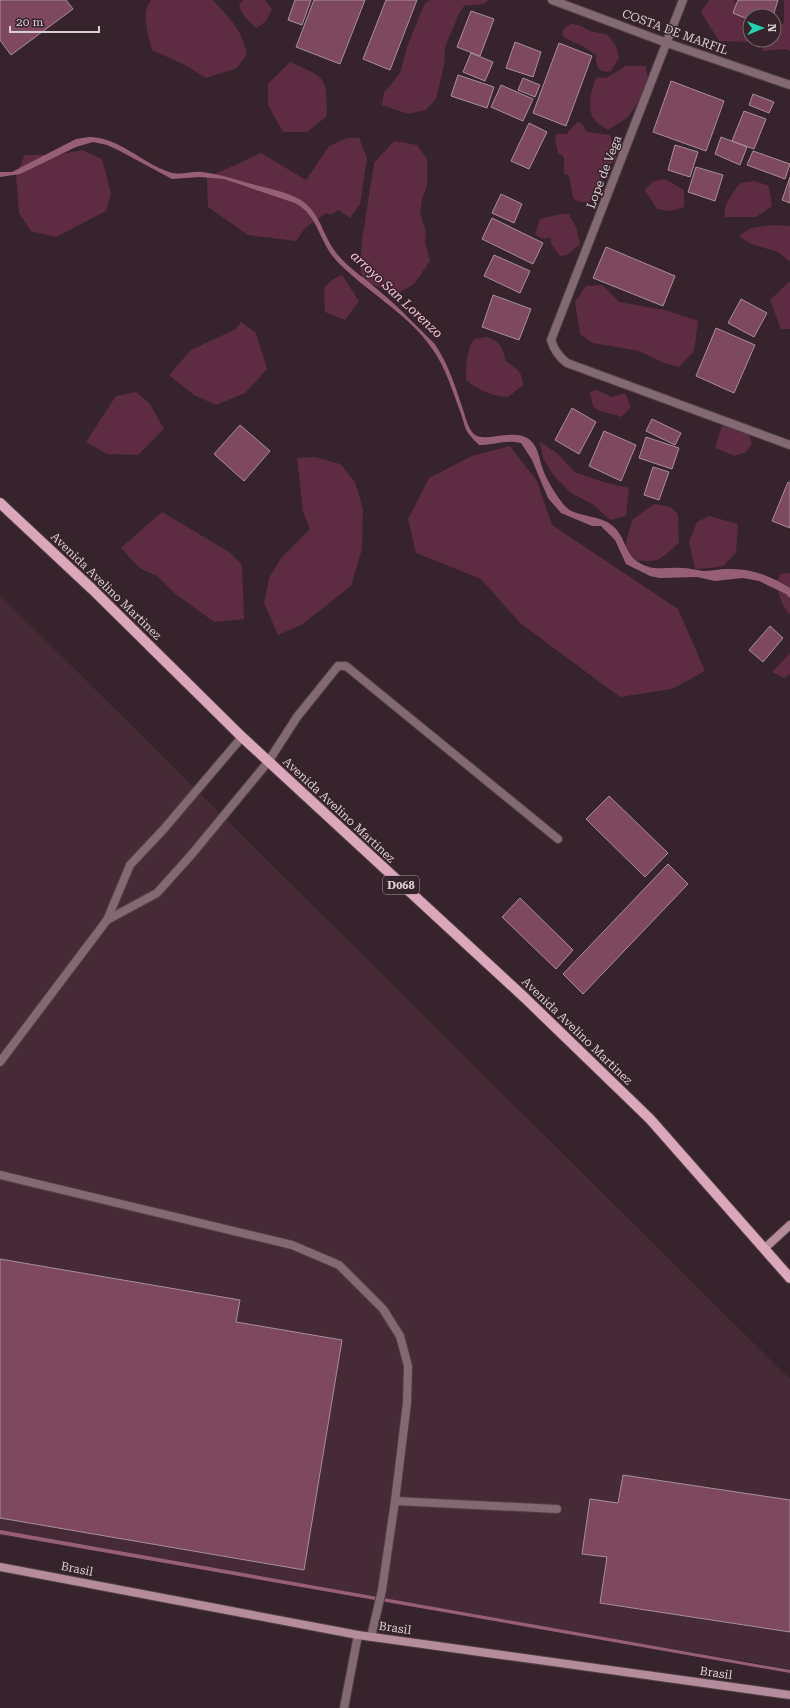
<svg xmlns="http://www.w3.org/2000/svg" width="790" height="1708" viewBox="0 0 790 1708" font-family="'Roboto Serif',serif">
<rect width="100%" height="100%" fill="#37232b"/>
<polygon fill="#462b36" points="0,595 790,1379 790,1669 0,1535"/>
<g fill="#5d2c42">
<path d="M151 0H213C229 18 242 29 247 54L237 68 206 78 185 65 152 50C149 35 140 13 151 0Z"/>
<path d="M243 0H265L272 9 266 21 257 28C248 21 242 15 239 5Z"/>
<polygon points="430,0 489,0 483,4 464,6 459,14 445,47 444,65 436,99 426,110 408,114 382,105 384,93 400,73 408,44 425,3"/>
<polygon points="709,0 734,0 740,15 750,23 750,42 719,41 701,12"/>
<polygon points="784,0 790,0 790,51 786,49 762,51 764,41 774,40 774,32 784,23"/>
<path d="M571 24 579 25 590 31 608 35 616 46 619 58 611 71C598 74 595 66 596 54 590 52 587 48 581 45 575 42 569 41 563 36V29Z"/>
<path d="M290 62C326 78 327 76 327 116L307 132H283L268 105V84Z"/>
<path d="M626 66H646L648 82 641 99 627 118 608 130C604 127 598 124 595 120 586 110 591 88 597 77L606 78Z"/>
<path d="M578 122 583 125 587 132 610 135 616 154V160L601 172C600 178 600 186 598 191 594 203 582 206 573 198L569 175 564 174V157L558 153 555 138 557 134H567L572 127Z"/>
<polygon points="347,138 359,138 367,158 360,204 350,218 338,210 331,215 326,213 305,228 296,241 248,235 208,207 207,178 261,153 306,180 329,146"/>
<polygon points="394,141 417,145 427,159 427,186 422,199 420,213 426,231 425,243 430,261 414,284 396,294 364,281 360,269 362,240 374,163"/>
<polygon points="82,150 102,159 111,194 106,211 56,237 31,231 19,213 16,174 25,155 58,155"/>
<polygon points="665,179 684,190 684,207 670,211 657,209 645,190 653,181"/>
<path d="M755 181 769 186 772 206 756 217H725C722 205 734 192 740 183Z"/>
<polygon points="561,214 569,214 576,227 580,244 567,255 560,256 552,245 550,237 544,239 535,235 540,219"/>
<polygon points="773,225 790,226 790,262 778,252 751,244 739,236 751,228"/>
<polygon points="342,275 359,301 345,320 325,312 324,288 333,279"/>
<polygon points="790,281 790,329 781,329 770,300"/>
<polygon points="602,285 619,302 665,310 698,321 694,351 679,367 664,363 639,351 593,343 580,334 575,302 586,286"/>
<polygon points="241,322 256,333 267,369 245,393 216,405 194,395 169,375 191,350 236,329"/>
<path d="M487 337C501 342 503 349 506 362 516 367 523 373 523 385L508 397C493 397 478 390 466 380 466 366 466 351 474 339Z"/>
<polygon points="597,390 612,397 625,393 631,407 621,417 598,410 593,406 590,392"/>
<polygon points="136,392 150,404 164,429 138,455 107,454 86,442 116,396"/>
<polygon points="722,426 748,432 752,443 746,452 735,456 715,448"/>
<polygon points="540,442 557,453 575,472 603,482 629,488 626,516 610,520 594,505 571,493 554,476 543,458"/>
<polygon points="510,446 537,481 552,525 678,609 705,671 672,689 620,697 520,623 481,579 416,553 408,519 429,478 472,456"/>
<polygon points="315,457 340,464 355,482 363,509 362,549 351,586 301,625 278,635 264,603 269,578 281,558 310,529 303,512 297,458"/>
<path d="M654 504 670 507 678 514 679 542C657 564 657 563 626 559V542L632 520Z"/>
<polygon points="162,512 229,552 242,565 244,619 214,622 173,592 157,576 141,569 121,548"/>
<polygon points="709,516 738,524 736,553 723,566 711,568 695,569 689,542 697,522"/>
<path d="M790 573V615C781 604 774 588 780 574Z"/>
<polygon points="790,653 790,674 784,678 772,672"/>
</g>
<g fill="#975f76">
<path d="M89 137C119 137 142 163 169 172 180 176 191 171 202 172 220 174 237 180 255 185 268 188 281 191 293 196 319 207 320 229 334 250 347 268 368 280 384 295 402 310 417 327 434 343 446 360 454 382 460 401 464 411 466 423 472 432 483 446 512 426 530 440 538 447 539 457 542 467 546 479 558 499 567 508 577 517 602 515 614 527 629 542 623 559 649 567 660 570 671 567 682 568 689 568 696 570 703 571 711 571 719 569 728 569 751 568 771 576 790 588V598L786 594 759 581 743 578 715 581 697 577 660 578 650 576 626 564 615 540 601 526H592L561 513 548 498 532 460 521 443C505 439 495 445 479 445 475 441 471 437 468 433 464 427 463 418 460 411 452 390 446 368 433 350 409 313 364 291 335 259 319 241 318 215 295 203L224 179 199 177 172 179 118 150 107 145 93 142 76 147 20 174 0 177V172H12L76 139Z"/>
<polygon points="0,1530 790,1670 790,1673 0,1534"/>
</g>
<g fill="#7e495f" stroke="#a88f99">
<polygon points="0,0 66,0 73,9 11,55 0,40"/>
<polygon points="295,0 311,0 302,25 288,20"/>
<polygon points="314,0 365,0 340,64 296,47"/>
<polygon points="386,0 417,0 390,70 363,59"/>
<polygon points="738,0 778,0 773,16 750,16 750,20 733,13"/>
<polygon points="471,11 494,19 480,56 457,47"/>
<polygon points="515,42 541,52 533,77 506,68"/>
<polygon points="559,43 592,56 566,126 533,113"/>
<polygon points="471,53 493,62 485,81 463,72"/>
<polygon points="458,75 494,87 487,108 451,96"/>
<polygon points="523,78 540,85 535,97 518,90"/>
<polygon points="671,81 724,101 706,151 653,132"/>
<polygon points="501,85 533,99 523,121 491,107"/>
<polygon points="753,94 774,102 769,113 749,105"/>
<polygon points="744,111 766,119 754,149 732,141"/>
<polygon points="529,123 547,132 529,169 511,161"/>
<polygon points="721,137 747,147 740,165 715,154"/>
<polygon points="675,145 698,152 690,177 668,170"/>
<polygon points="753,151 790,164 785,179 747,165"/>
<polygon points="696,167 723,175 715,201 688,192"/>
<polygon points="790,177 790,203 782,200"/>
<polygon points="501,194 522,204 514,223 492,213"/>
<polygon points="492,218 543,243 533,264 482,239"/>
<polygon points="606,247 675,276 663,306 593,278"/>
<polygon points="494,255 530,271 520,293 484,276"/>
<polygon points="493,295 531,309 519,340 482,327"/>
<polygon points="741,299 767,313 754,337 728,323"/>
<polygon points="716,328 755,345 734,393 696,376"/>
<polygon points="572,408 596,422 579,454 555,440"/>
<polygon points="652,419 681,433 675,445 646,431"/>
<polygon points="240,425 270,451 244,481 214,454"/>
<polygon points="604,431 636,445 621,481 589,466"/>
<polygon points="646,437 679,448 672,469 639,458"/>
<polygon points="653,467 669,472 659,500 644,495"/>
<polygon points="788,482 790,483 790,528 772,521"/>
<polygon points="770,626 783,638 763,662 749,650"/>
<polygon points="609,796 668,853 645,877 586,819"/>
<polygon points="668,864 688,884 583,994 563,974"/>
<polygon points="520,898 573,950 556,969 502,917"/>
<polygon points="0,1259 240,1300 236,1322 342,1340 304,1570 0,1518"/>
<polygon points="623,1475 790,1500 790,1632 600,1603 607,1557 582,1554 590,1499 618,1503"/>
</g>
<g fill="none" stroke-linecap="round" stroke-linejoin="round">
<defs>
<g id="lane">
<polyline points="107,920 157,893 192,854 268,762 297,717 338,666 346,666 558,839"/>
<polyline points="0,1062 107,920 130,865 163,830 242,737"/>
<polyline points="0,1175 292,1245 339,1265 383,1309 400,1336 408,1366 407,1403 395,1501 382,1590 371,1637"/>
<polyline points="395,1501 557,1509"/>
</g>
<g id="street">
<polyline points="552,0 667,43 790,85"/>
<path d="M683 0 551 340C554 350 559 357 567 363L790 445"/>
<polyline points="344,1708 358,1635"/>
</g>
<g id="secondary">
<polyline points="765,1248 790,1225"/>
<polyline points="0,1567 358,1635 790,1695"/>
</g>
<polyline id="primary" points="0,503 92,589 242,737 525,998 650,1119 790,1278"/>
</defs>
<use href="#lane" stroke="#513e46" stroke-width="10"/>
<use href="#street" stroke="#513e46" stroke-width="10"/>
<use href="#secondary" stroke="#513e46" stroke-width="10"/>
<use href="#primary" stroke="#513e46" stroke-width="12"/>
<use href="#lane" stroke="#826972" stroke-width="8"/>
<use href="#street" stroke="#826972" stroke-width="8"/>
<use href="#secondary" stroke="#b48c9b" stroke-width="8"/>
<use href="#primary" stroke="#dba7bb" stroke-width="10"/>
</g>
<g text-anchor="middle" stroke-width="3" stroke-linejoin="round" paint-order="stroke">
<rect fill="#37232b" stroke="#aa9ba1" stroke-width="1" x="383" y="876" width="36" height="18" rx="3"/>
<g font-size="11" font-weight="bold" fill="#dbced3">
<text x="401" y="889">D068</text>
</g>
<g font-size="12" fill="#dbced3" stroke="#37232b">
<text transform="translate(675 32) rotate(20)" y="4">COSTA DE MARFIL</text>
<text transform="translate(604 172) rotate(-69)" y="4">Lope de Vega</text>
<text transform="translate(106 586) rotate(44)" y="4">Avenida Avelino Martinez</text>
<text transform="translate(339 810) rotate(43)" y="4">Avenida Avelino Martinez</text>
<text transform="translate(577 1031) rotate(44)" y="4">Avenida Avelino Martinez</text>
<text transform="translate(77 1569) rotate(11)" y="4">Brasil</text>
<text transform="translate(395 1628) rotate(8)" y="4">Brasil</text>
<text transform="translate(716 1673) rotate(8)" y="4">Brasil</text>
</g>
<g font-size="13" font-style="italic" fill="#fac6da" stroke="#37232b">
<text transform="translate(397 294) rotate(43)" y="5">arroyo San Lorenzo</text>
</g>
</g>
<g transform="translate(762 28) rotate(89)"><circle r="19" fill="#37232b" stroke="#79676e"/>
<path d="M0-3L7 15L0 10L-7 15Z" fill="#21d5b0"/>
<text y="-6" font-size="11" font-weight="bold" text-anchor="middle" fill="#dbced3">N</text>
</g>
<path d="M10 26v6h89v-6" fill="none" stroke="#dbced3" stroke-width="2"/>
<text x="16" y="26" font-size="12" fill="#dbced3" stroke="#37232b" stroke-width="3" paint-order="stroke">20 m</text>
</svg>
